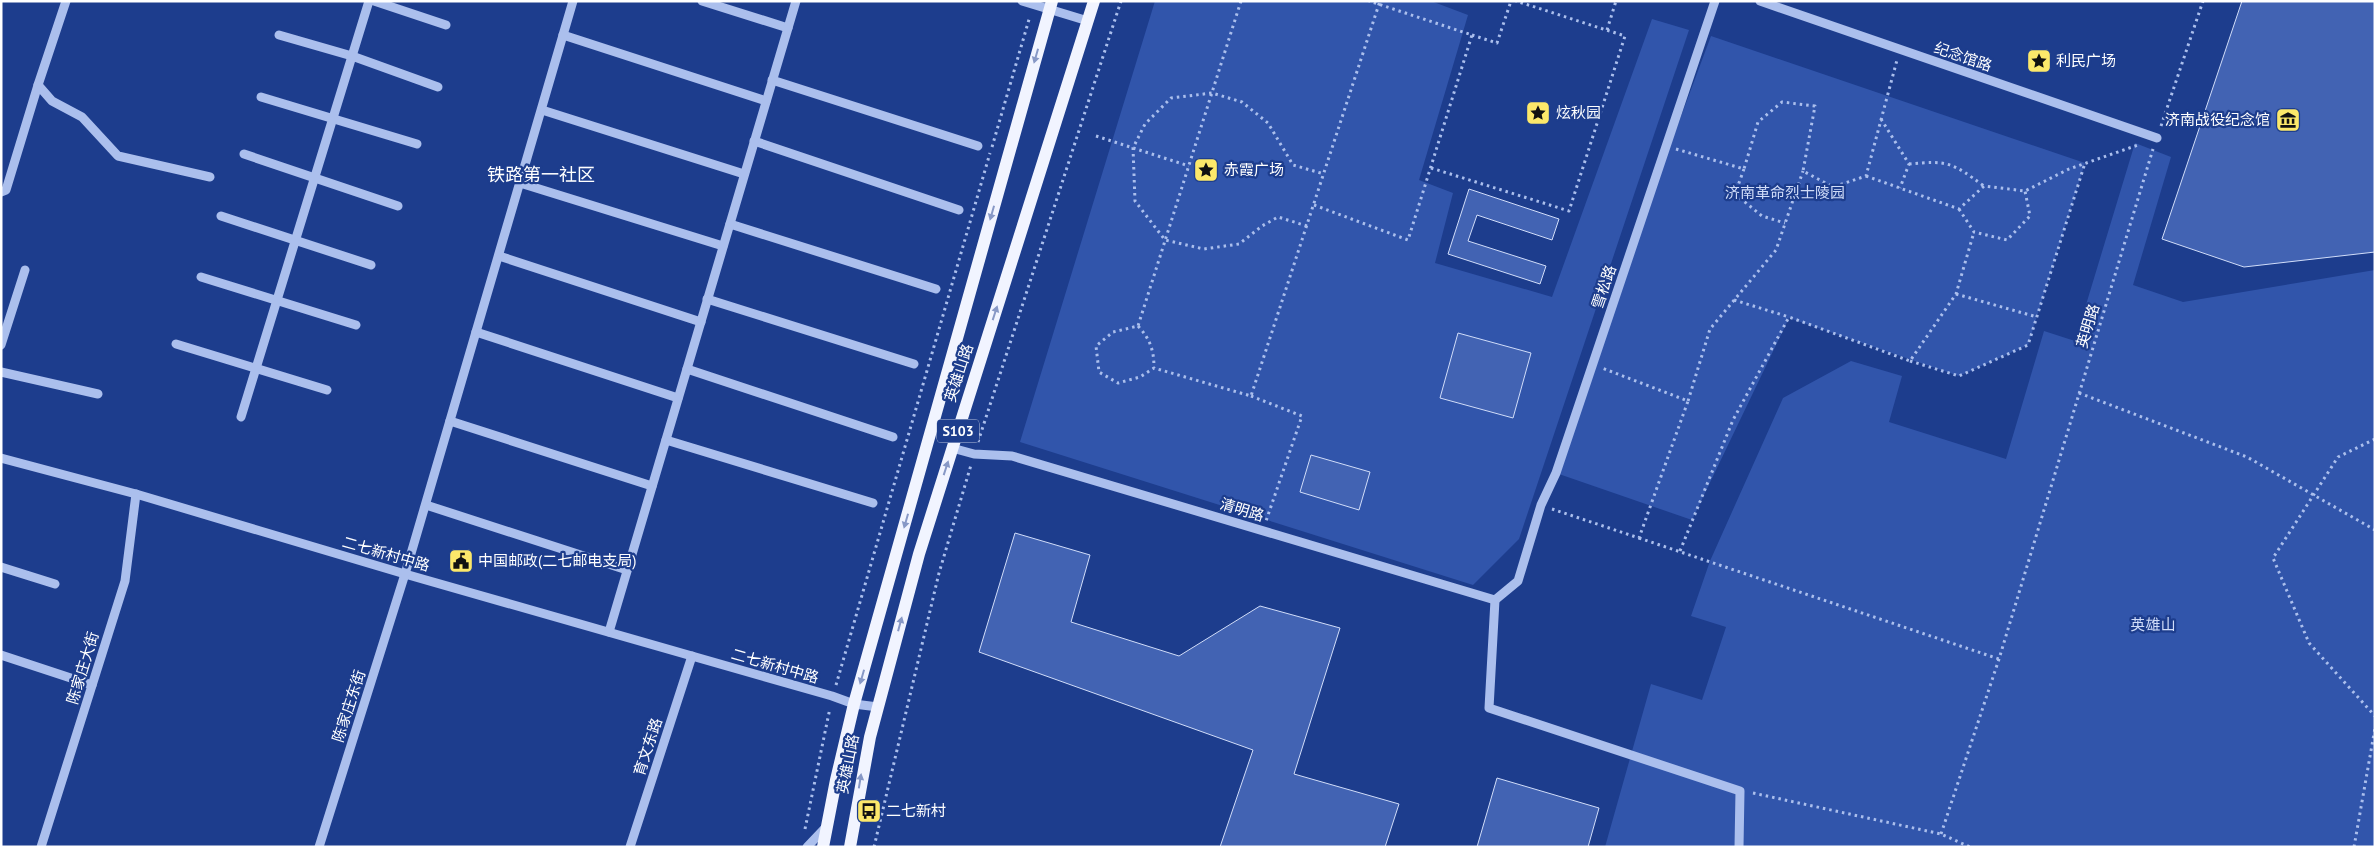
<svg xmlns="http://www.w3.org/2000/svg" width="2376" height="848" viewBox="0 0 2376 848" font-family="'PT Sans','Noto Sans SC',sans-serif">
<rect width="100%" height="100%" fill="#1d3d8d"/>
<g fill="#3155ab">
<polygon points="1155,1 1431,1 1468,15 1419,180 1453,193 1435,263 1552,297 1652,19 1689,30 1519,539 1473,585 1020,442"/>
<polygon points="1711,36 2085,163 2028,345 1959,376 1789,318 1692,520 1556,473 1633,245"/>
<polygon points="2135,143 2171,157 2133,285 2183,302 2375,270 2375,847 1605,847 1651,684 1702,700 1726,627 1691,616 1710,561 1783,398 1851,361 1902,376 1889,422 2006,459 2044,331 2075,341"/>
</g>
<g fill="#4263b3" stroke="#d1ddf9">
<polygon points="2242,1 2375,1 2375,252 2244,267 2162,239"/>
<polygon points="1469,189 1559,219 1552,240 1477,215 1468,241 1546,266 1540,284 1448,254"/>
<polygon points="1458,333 1531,353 1513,418 1440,398"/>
<polygon points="1311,455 1370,472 1359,510 1300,492"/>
<polygon points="1015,533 1090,555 1071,622 1179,656 1260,606 1340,628 1294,774 1399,804 1385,847 1220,847 1253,750 979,652"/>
<polygon points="1497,778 1599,808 1588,847 1477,847"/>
</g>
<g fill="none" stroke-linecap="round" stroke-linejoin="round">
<g stroke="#abbfed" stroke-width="3" stroke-dasharray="2.5 4" stroke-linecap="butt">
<polyline points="1241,1 1138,326 1113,332 1096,346 1099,372 1118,383 1140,377 1154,368 1251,396 1380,1"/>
<polyline points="1607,30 1616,1"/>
<polyline points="1472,35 1497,43 1511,1"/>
<polyline points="1881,119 1909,164 1900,188"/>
<polyline points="2161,126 2203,1"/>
<polyline points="1096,136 1189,166"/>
<polyline points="992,147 1030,16"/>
<polyline points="1676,149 1744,169 1758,122 1782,102 1815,106 1803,171 1833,187 1866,176 1897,60"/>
<path d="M1909 164C1949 160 1952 163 1984 186"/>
<polyline points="1431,168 1569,211 1625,36 1516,1"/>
<polyline points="1744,169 1735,194 1762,216 1785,223"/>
<polyline points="1866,176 1959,209 1984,186 2025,191 2069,169 2138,145"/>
<polyline points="1314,205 1408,240 1472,35 1369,1"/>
<polyline points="1959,209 1974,232 2007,240 2030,216 2025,191"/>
<polyline points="1307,226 1278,217 1262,226 1239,244 1204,249 1165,240 1135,201 1133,148 1145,124 1171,98 1212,93 1242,102 1268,123 1293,165 1324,174"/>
<polyline points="1956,294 2037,317"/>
<polyline points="1734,300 1789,317"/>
<path d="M1138 326C1150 339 1154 350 1154 368"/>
<polyline points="1910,361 1959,376 2028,345 2085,163"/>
<polyline points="2079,393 2247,457 2375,530"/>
<polyline points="1251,396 1302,416 1266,521"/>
<polyline points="1688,401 1710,329 1776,250 1803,171"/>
<polyline points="2375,439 2338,457 2273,558 2309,643 2375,716"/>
<polyline points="978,442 1121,1"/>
<polyline points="1552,509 1639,538 1688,401 1602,368"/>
<polyline points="1639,538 1999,659"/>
<polyline points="1680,551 1733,420 1789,317 1910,361 1956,294 1974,232"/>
<polyline points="836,685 990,153"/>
<polyline points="1753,793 1941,834 1970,847"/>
<polyline points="805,829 830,708"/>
<polyline points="1941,834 1999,659 2153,149"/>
<polyline points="874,847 939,573 971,465"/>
<polyline points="2354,847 2375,728"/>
</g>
<g stroke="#abbfed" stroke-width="9">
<polyline points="66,1 38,85 52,101 82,117 118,156 210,177"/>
<polyline points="374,1 446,25"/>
<polyline points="702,1 788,28"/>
<polyline points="1022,1 1088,21"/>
<polyline points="1760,1 2157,138"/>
<polyline points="279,35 352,56 438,87"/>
<polyline points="563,35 766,101"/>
<polyline points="772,80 978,146"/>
<polyline points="261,97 417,144"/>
<polyline points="542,110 744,174"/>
<polyline points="754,141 959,210"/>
<polyline points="244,154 398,206"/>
<polyline points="520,183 723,246"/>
<polyline points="1,192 6,190 38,85"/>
<polyline points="221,216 371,265"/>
<polyline points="730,224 936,289"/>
<polyline points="499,256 701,322"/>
<polyline points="201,277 356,325"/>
<polyline points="707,299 914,364"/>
<polyline points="476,332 678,398"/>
<polyline points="176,344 327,390"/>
<polyline points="1,345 25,270"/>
<polyline points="687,369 893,437"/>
<polyline points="1,372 98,394"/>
<polyline points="241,417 369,1"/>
<polyline points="450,421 652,486"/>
<polyline points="666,440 873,503"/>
<polyline points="952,448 974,454 1012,456 1495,600 1518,581 1541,505 1556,473 1715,1"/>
<polyline points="1,458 136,494 405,574 832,696 854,704 878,707"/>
<polyline points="426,505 627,570"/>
<polyline points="1,567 55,584"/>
<polyline points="1495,600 1489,708 1740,791 1739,847"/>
<polyline points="609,632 796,1"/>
<polyline points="1,655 92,685"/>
<polyline points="41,847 125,581 136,494"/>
<polyline points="319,847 405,574 573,1"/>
<polyline points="630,847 692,656"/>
<polyline points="807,847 826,827"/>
</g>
<g stroke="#f1f4ff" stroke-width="12">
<polyline points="823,847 836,780 854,704 1052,1"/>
<polyline points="850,847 870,737 919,554 1094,1"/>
</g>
</g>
<defs><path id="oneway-solid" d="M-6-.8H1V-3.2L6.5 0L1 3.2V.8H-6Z" transform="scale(1.25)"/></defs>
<g fill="#8798c6">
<use href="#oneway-solid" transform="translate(1036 56) rotate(106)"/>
<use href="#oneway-solid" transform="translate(992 213) rotate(106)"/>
<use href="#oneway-solid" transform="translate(995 313) rotate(-72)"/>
<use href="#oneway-solid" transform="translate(946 468) rotate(-72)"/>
<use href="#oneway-solid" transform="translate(906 521) rotate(106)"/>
<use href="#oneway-solid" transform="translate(900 624) rotate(-75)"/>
<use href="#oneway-solid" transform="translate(862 677) rotate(106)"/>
<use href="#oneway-solid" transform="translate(860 781) rotate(-81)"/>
</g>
<defs>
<symbol id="sight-square" viewBox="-11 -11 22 22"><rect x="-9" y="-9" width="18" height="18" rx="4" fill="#fce86a" stroke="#1d3d8d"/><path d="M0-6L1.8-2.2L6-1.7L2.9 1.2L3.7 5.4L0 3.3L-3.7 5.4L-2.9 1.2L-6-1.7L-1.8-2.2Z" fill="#111"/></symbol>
<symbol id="museum-square" viewBox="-11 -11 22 22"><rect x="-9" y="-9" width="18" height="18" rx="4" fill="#fce86a" stroke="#1d3d8d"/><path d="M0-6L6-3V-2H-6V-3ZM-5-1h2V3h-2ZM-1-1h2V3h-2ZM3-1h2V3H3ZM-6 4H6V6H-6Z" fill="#111"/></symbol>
<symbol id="civic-square" viewBox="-11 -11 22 22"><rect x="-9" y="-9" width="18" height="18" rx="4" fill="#fce86a" stroke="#1d3d8d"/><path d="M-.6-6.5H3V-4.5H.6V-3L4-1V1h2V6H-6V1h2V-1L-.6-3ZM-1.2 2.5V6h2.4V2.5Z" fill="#111"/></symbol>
<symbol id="bus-square" viewBox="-11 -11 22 22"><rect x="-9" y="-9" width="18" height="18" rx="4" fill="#fce86a" stroke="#1d3d8d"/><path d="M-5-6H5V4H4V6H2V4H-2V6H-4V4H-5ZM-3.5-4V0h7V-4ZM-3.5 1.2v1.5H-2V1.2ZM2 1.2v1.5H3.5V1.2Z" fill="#111"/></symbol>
</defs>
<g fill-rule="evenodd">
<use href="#sight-square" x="2025" y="47" width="28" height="28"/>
<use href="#sight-square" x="1524" y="99" width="28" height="28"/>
<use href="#museum-square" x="2274" y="106" width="28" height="28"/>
<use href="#sight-square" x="1192" y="156" width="28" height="28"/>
<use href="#civic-square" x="447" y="547" width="28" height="28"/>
<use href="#bus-square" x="855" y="797" width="28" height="28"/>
</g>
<g text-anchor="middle" stroke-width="4.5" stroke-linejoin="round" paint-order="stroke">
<rect fill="#1d3d8d" stroke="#bbc5dd" stroke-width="1" x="937" y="419.5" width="42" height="23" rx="4"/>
<g font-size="14" font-weight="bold" fill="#fff">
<text x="958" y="436">S103</text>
</g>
<g font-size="15" fill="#fff" stroke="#1d3d8d">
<text transform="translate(1963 57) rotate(19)" y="5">纪念馆路</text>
<text transform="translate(1604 287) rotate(-71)" y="5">雪松路</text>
<text transform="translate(2088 326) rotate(-73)" y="5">英明路</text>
<text transform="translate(959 373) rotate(-72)" y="5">英雄山路</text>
<text transform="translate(1242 510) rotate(17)" y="5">清明路</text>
<text transform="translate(386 554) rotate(16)" y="5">二七新村中路</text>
<text transform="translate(775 666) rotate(16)" y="5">二七新村中路</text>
<text transform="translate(83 668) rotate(-73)" y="5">陈家庄大街</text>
<text transform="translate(349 706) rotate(-72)" y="5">陈家庄东街</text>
<text transform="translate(648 747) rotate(-72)" y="5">育文东路</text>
<text transform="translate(848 764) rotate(-79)" y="5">英雄山路</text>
</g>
<g font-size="15" fill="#fff" stroke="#1d3d8d" text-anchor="start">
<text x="2056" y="66">利民广场</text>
<text x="1556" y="118">炫秋园</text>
<text x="2270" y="125" text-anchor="end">济南战役纪念馆</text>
<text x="1224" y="175">赤霞广场</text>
<text x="478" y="566">中国邮政(二七邮电支局)</text>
<text x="886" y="816">二七新村</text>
</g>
<g font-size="15" fill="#d1ddf9" stroke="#1d3d8d">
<text x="1785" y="198">济南革命烈士陵园</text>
<text x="2153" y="630">英雄山</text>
</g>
<g font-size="18" fill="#fff" stroke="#1d3d8d">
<text x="541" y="181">铁路第一社区</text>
</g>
</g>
<rect width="2376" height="848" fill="none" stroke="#ffffff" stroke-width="5"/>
</svg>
